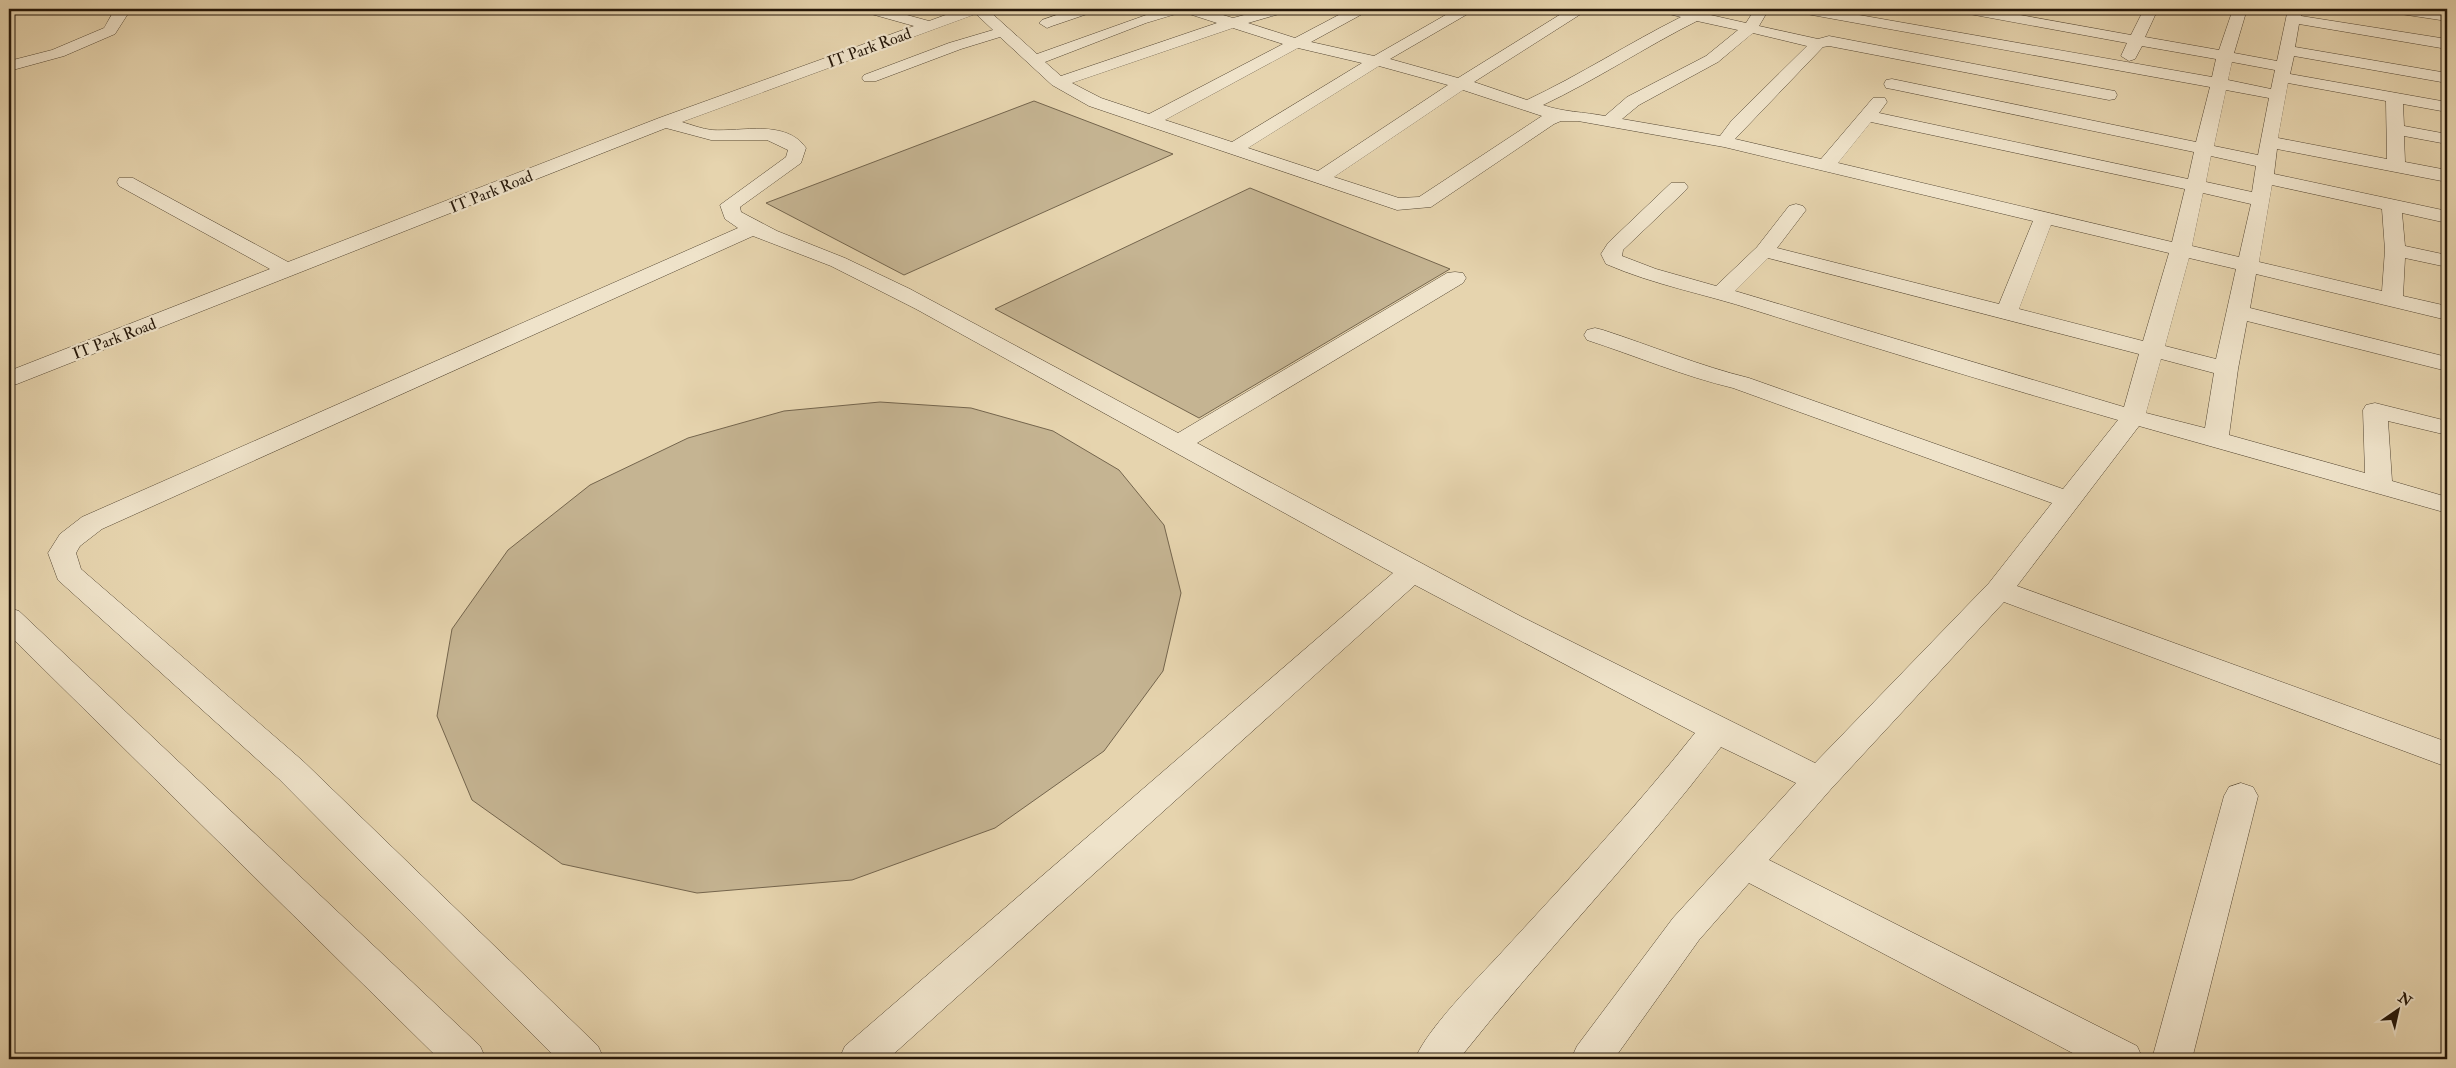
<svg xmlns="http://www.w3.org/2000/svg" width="2456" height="1068" viewBox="0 0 2456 1068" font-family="'IM FELL Double Pica',serif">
<rect width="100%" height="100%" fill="#e6d4ae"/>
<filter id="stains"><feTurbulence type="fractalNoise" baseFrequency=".004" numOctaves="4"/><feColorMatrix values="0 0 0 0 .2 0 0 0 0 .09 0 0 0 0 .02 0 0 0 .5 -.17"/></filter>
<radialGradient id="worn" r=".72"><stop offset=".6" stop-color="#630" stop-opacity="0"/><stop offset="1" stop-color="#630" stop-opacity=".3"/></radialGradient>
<g fill="#c5b492" stroke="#74654d">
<polygon points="1034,101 1173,154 904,275 766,203"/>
<polygon points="1250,188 1450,269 1199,418 995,309"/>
<polygon points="880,402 971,408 1053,431 1119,470 1164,525 1181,593 1163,671 1104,751 995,828 852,880 697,893 562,864 472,800 437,716 452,629 508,550 590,485 688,438 784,411"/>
</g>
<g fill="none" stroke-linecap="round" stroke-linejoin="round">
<defs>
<g id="minor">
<polygon points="115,9 131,9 115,34 64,56 9,71 9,61 52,50 104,28"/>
<path d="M862 9H885L929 21 962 9H987L1037 54 1163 9H1203L1233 18 1266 9H1288L1286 12 1248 23 1295 38 1350 9H1368L1366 12 1311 42 1374 56 1456 9H1473L1471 12 1390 59 1458 78 1569 9H1586L1584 12 1474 82 1527 100C1580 75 1629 43 1681 17L1661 12 1659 9H1684L1746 23 1755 9H1769L1759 26 1818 39 1829 36 2109 90 2115 91 2117 95 2115 99 2109 100 1829 46 1823 47 1735 139 1821 159 1873 98H1885L1887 102 1879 113 2188 179 2194 152 1892 89 1886 88 1884 84 1886 80 1892 79 2196 142 2210 87 1801 13 1794 9H1825L2212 77 2216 59 2142 46 2135 59 2129 61 2121 56 2127 43 1964 13 1957 9H1987L2131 35 2144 9H2158L2145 37 2219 50 2233 9H2247L2234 53 2277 61 2288 9H2302L2301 16 2447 39V49L2299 24 2295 47 2447 73V83L2294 56 2290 74 2447 102V112L2403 104 2404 126 2447 134V144L2404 136 2405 162 2447 170V182L2277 149 2274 174 2447 211V223L2402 213 2405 246 2447 255V267L2405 258 2403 296 2447 306V320L2256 274 2250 308 2447 357V371L2247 321 2238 369 2229 435 2365 473 2363 410 2366 405 2375 403 2447 421V435L2388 421 2392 481 2447 497V513L2139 426 2017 586 2447 742V767L2004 602 1831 789 1769 860 2137 1046 2143 1059H2084L1749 883 1699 940 1614 1059H1571L1577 1046 1673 918 1796 783 1721 747C1639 855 1544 952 1459 1059H1415C1427 1029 1477 979 1501 953 1567 881 1634 810 1695 733L1415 585 888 1059H839L845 1046 1393 573 916 309 831 266 753 236 102 529 80 546 76 553 81 569 303 761 598 1046 604 1059H557L279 779 58 580 48 553 60 534 82 517 738 228 725 219 720 205 786 157 788 150 767 140H711L666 128 17 384 9 386V371L270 269 119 186 117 182 119 178H133L288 262 659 118 914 26 864 12ZM1183 12 1217 23 1061 76 1045 62 1146 23ZM976 14 993 30 949 43 864 75 862 78 864 81H876L961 49 1000 37 1052 85 1089 106 1397 210 1431 207 1554 124 1561 121H1578L1724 147 2033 221 1999 304 1777 248 1806 210 1803 206 1796 204 1789 206 1757 247 1716 286 1656 269 1622 256 1623 250 1685 191 1688 187 1685 183H1671L1608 243 1601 254 1606 264C1654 285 1705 294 1754 310 1875 348 1996 385 2118 420L2063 489 1749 378C1700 366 1652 346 1603 330L1595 328 1587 330 1584 335 1587 340C1636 356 1683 376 1733 388L2052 503 1989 583 1815 763 1522 617 1197 443 1463 283 1466 278 1463 273 1455 272 1447 273 1178 433 910 289 845 258 777 231 741 212 740 207 801 163 806 148C786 119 742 132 712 130 702 129 692 125 682 122ZM1697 21 1738 30 1706 56 1627 97 1605 116C1584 112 1563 112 1543 105 1596 80 1645 47 1697 21ZM1233 28 1283 44 1149 114 1101 98 1072 83ZM1753 33 1807 46 1732 120 1720 136 1622 119 1639 105 1718 62ZM1298 48 1362 63 1232 142 1165 120ZM2232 62 2275 70 2271 89 2228 80ZM1379 66 1448 85 1318 171 1248 148ZM2288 83 2386 101 2387 159 2278 138ZM1463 90 1542 116 1419 197 1399 198 1334 177ZM2226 90 2269 98 2258 155 2214 146ZM1871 122 2185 189 2172 242 1838 163ZM2211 156 2256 166 2252 192 2206 182ZM2272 185 2382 209 2385 250 2382 291 2259 262ZM2203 193 2251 204 2239 257 2192 246ZM2051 225 2169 253 2143 341 2019 309ZM1768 258 2139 354 2124 407 1735 291ZM2189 258 2236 269 2216 359 2165 346ZM2161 359 2214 373 2205 428 2146 413Z"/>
<polygon points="1074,9 1095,9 1093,12 1052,26 1047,28 1039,23 1042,20"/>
<polygon points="2387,9 2422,9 2447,13 2447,21 2394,13 2389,12"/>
<polygon points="9,608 19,611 480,1046 486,1059 439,1059 9,635"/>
<polygon points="2241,783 2253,787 2258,796 2192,1059 2152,1059 2224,796 2229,787"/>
</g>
</defs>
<use href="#minor" stroke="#544632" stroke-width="1"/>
<use href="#minor" fill="#efe3ca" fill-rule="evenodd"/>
</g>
<g text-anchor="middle" stroke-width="4.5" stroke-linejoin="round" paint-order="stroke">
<g font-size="16" fill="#241608" stroke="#efe3ca">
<text transform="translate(869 47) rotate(-20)" y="6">IT Park Road</text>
<text transform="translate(491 191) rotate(-22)" y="6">IT Park Road</text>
<text transform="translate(114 338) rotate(-21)" y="6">IT Park Road</text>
</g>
</g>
<rect width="2456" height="1068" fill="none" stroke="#e6d4ae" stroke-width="30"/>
<rect x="10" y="10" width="2436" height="1048" fill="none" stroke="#241608" stroke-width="2.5"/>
<rect x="15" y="15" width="2426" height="1038" fill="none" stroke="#241608"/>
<g transform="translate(2398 1010) rotate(34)" stroke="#efe3ca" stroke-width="4" paint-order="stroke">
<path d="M0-4L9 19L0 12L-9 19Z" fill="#241608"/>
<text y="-8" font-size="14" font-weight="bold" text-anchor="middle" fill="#241608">N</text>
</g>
<rect width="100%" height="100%" filter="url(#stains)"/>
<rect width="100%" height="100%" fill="url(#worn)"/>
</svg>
